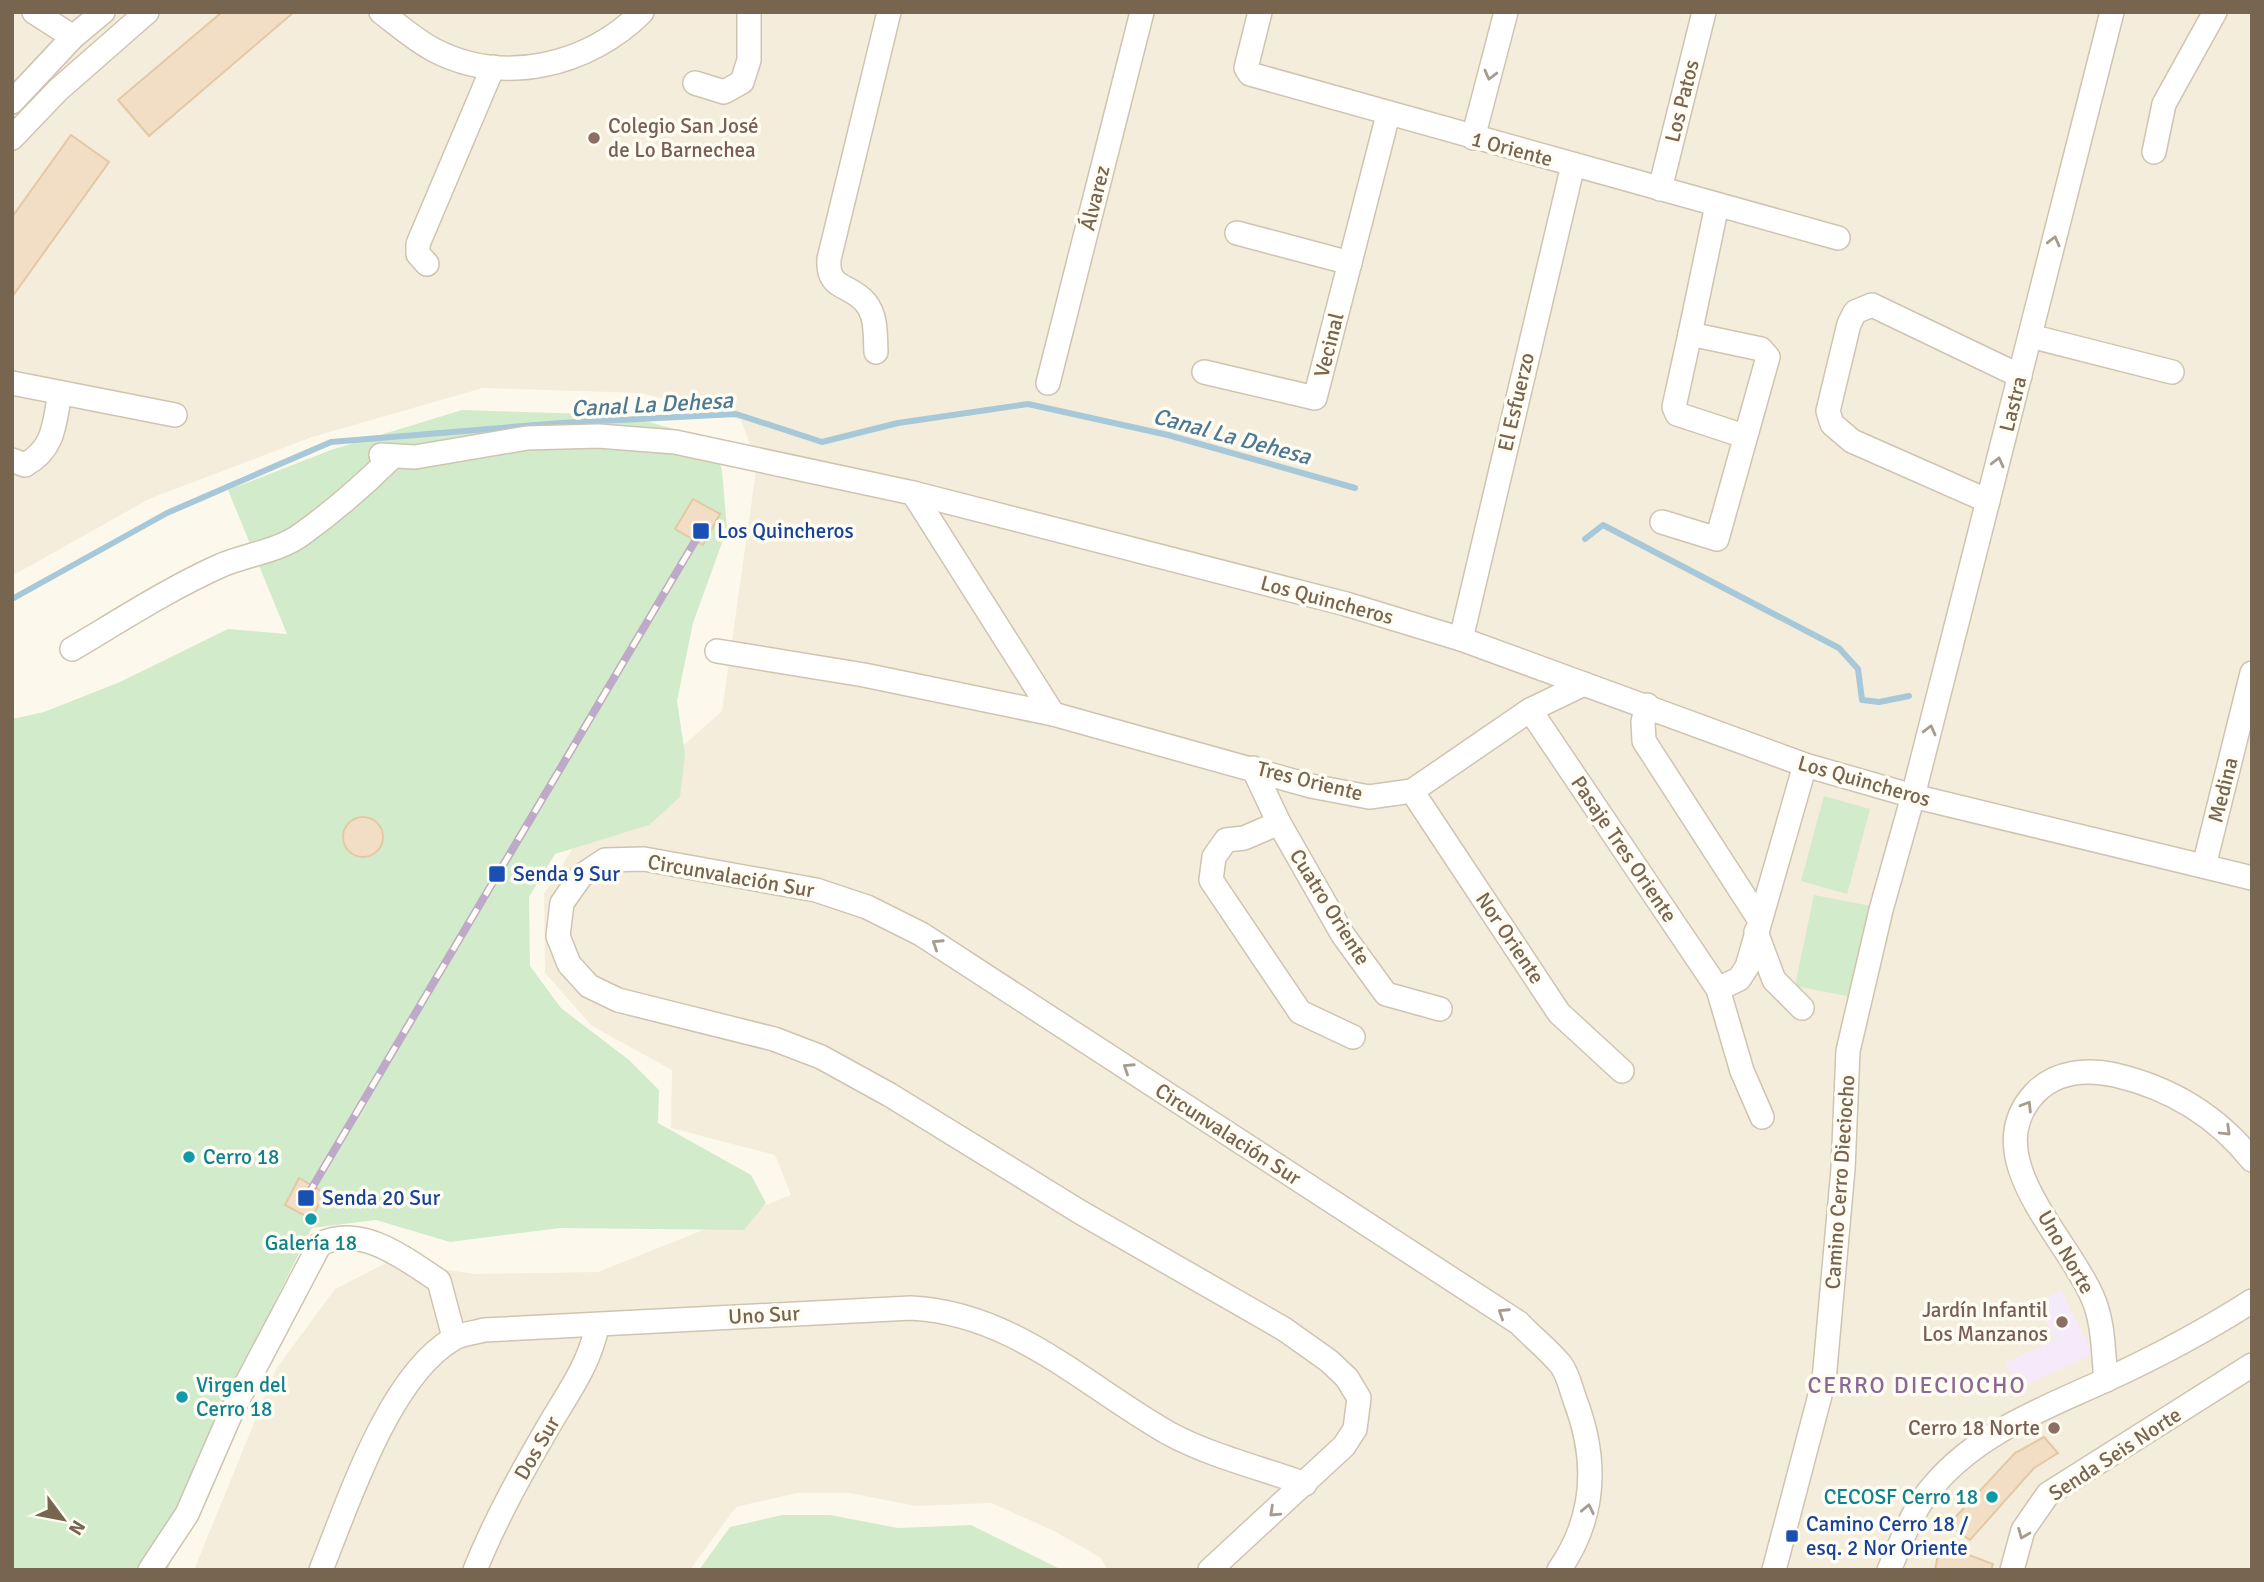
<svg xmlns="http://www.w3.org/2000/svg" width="2264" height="1582" viewBox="0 0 2264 1582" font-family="Signika,sans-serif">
<rect width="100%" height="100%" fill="#fcf9ec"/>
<polygon fill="#f4eddb" points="12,12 2252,12 2252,1570 1107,1570 1101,1558 1054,1531 991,1503 916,1506 849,1493 797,1493 736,1507 690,1570 194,1570 276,1369 335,1289 390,1261 475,1274 598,1272 791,1195 775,1155 671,1128 672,1070 592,1026 545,973 544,894 578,840 722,711 757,464 741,420 642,393 483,388 312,437 149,499 12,576"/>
<polygon fill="#f6e9f9" points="2061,1290 2093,1354 2019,1388 2004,1363 2055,1340 2036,1303"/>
<g fill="#d2ebca">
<path d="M462 410 623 415 711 439 722 470 727 529 693 623 677 701 685 754 680 797 649 825 555 854 529 897 530 966 561 1008 629 1060 659 1090 658 1123 751 1175 766 1203 744 1230 560 1228 450 1242 376 1220 312 1228C256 1339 198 1449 168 1570H12V719L44 712 120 682 228 629 287 634 228 490 331 450Z"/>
<polygon points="1824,796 1870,809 1847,894 1801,881"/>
<polygon points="1814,895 1871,906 1852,997 1795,986"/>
<polygon points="782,1515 830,1515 898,1528 971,1525 1062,1570 699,1570 730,1527"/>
</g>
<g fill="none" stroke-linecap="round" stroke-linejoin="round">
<g stroke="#a7c8d8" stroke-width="6">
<polyline points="1585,539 1603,525 1839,648 1858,669 1862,700 1879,702 1909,696"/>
<polyline points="12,599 167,513 331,442 561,423 736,414 822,442 898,423 1028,404 1168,435 1355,488"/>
</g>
</g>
<g fill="#f1dec5" stroke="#e4c8a5" stroke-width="2">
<polygon points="222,12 294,12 149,136 118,100"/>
<polygon points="71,135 109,162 12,297 12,217"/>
<polygon points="693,499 720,514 703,545 675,529"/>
<circle cx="363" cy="837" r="20"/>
<polygon points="299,1178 325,1193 311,1219 285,1205"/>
<polygon points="2044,1437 2058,1453 2034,1468 1970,1540 1948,1525 2015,1453"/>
<polygon points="1940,1544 1993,1564 1991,1570 1935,1570"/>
</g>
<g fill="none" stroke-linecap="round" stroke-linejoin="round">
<defs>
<g id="minor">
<polyline points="34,12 73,37"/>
<path d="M381 12C398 25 415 40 434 50 503 86 588 66 642 12"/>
<polyline points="1260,12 1246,68 1250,74 1838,238"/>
<polyline points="695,83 724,92 742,82 749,60 749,12"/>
<polyline points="12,102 73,37 103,12"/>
<polyline points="12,138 58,90 147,12"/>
<polyline points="1473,138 1506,12"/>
<polyline points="2154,152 2164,104 2215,12"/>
<polyline points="1660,189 1704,12"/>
<polyline points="1237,233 1350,263"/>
<polyline points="427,264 418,254 418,244 493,67"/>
<polyline points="1690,334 1674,407 1677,414 1744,436"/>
<polyline points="2030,336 2172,372"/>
<path d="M876 352C875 336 877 317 866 303 850 283 827 291 829 259L889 12"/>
<polyline points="1204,372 1315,398 1388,115"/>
<polyline points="12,383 175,415"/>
<polyline points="1048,383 1142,12"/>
<polyline points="381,455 415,457 527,438 598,436 675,442 913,493 1346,604 1461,639 1805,765 1913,796 2252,878"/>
<path d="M12 460 25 465C55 448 54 424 60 393"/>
<polyline points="913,493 1053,714"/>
<polyline points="1988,501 1852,441 1832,424 1828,411 1849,324 1855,312 1872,305 2020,376"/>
<polyline points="1662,522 1717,539 1768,357 1761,349 1690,334 1717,205"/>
<polyline points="1461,639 1573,165"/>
<path d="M72 649C121 620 170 588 222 565 249 554 279 551 302 534 334 511 364 485 392 457"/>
<polyline points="717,651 864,675 1053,714 1311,786 1369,797 1412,791 1530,710 1584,684"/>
<polyline points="1647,705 1643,722 1644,741 1759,919"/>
<polyline points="1530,710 1718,989 1742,1071 1762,1117"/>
<polyline points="1253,768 1279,823 1343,935 1386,994 1440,1009"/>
<polyline points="1412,791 1559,1013 1622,1071"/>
<polyline points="1279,823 1244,838 1226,840 1214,857 1211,880 1300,1012 1353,1037"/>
<polyline points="2204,866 2252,673"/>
<polyline points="1756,932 1774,980 1802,1008"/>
<polyline points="1718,989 1739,979 1747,967 1805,765"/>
<path d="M2106 1380C2103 1352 2104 1322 2092 1296 2066 1236 1976 1156 2035 1093 2056 1071 2087 1069 2115 1075 2171 1088 2216 1115 2252 1160"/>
<path d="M150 1570 187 1514 231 1413 320 1244C362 1224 404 1258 439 1281L454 1337"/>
<path d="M321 1570C348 1503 389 1376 453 1339 461 1334 474 1333 484 1330L911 1308C1014 1313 1085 1386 1170 1434 1211 1456 1261 1468 1305 1484"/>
<path d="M475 1570C496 1518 523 1470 551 1422 570 1390 589 1364 597 1327"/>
<path d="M1210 1570 1344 1446 1355 1429 1359 1398 1347 1378 1329 1361 1284 1329 1080 1212 890 1095 821 1057 774 1039 618 1000 589 986 569 964 558 936 562 903 581 876 605 860 644 859 816 890 867 907 921 934 1519 1323C1532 1337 1549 1350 1561 1365 1568 1374 1571 1389 1575 1400 1598 1460 1596 1517 1559 1570"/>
<polyline points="1774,1570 1824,1380 1843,1169 1848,1051 1881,910 1913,796 2112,12"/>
<path d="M1889 1570C1902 1541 1912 1509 1934 1485 1979 1432 2045 1408 2106 1380 2156 1357 2205 1331 2252 1301"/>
<polyline points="2012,1570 2023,1530 2048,1494 2252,1365"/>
</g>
</defs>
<use href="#minor" stroke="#cfc4b1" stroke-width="26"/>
<use href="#minor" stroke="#fff" stroke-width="23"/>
<defs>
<polyline id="rail" points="306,1198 701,531"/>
</defs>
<use href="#rail" stroke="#bfa9c8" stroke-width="8"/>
<use href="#rail" stroke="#fffcf3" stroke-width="5" stroke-dasharray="16" stroke-linecap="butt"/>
</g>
<defs><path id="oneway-chevron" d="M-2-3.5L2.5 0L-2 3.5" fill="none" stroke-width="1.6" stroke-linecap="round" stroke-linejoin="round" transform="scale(1.75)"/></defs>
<g stroke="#a79b8d">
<use href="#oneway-chevron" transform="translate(1490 75) rotate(104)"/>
<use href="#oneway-chevron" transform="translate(2054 241) rotate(-76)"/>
<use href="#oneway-chevron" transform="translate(1998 462) rotate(-76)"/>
<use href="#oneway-chevron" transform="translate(1930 730) rotate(-76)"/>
<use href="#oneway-chevron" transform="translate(937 944) rotate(-147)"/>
<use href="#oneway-chevron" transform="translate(1128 1068) rotate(-147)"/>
<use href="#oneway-chevron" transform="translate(2027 1106) rotate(-58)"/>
<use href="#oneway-chevron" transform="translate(2226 1131) rotate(44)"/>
<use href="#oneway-chevron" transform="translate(1503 1313) rotate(-147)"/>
<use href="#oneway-chevron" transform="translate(1588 1509) rotate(-78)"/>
<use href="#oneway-chevron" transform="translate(1274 1512) rotate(137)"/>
<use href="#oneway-chevron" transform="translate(2023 1534) rotate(112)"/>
</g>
<g fill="#8d6e63" stroke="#fffcf3" stroke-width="2.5">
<circle cx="594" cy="138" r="7"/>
<circle cx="2062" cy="1322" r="7"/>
<circle cx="2054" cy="1428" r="7"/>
</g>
<g fill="#1a4fb4" stroke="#fffcf3" stroke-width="2.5">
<rect x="692" y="522" width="18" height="18" rx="3.5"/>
<rect x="488" y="865" width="18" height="18" rx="3.5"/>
<rect x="297" y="1189" width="18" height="18" rx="3.5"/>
<rect x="1785" y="1529" width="14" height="14" rx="3.5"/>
</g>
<g fill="#0f9aa8" stroke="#fffcf3" stroke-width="2.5">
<circle cx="189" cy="1157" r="7"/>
<circle cx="311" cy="1219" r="7"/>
<circle cx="182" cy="1397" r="7"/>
<circle cx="1992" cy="1497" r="7"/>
</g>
<g text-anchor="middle" stroke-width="7" stroke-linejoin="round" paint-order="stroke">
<g font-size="21" fill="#78654f" stroke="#fffcf3">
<text transform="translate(1682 101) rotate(-76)" y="7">Los Patos</text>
<text transform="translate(1512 149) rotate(15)" y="7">1 Oriente</text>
<text transform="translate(1095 198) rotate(-76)" y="7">Álvarez</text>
<text transform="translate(1329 345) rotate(-76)" y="7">Vecinal</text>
<text transform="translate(1516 402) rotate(-77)" y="7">El Esfuerzo</text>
<text transform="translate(2013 404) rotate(-76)" y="7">Lastra</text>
<text transform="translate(1327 600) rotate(15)" y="7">Los Quincheros</text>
<text transform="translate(1310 781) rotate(14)" y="7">Tres Oriente</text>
<text transform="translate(1864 781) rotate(16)" y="7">Los Quincheros</text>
<text transform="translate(2223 790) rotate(-76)" y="7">Medina</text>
<text transform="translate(1624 849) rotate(56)" y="7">Pasaje Tres Oriente</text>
<text transform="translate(731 876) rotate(10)" y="7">Circunvalación Sur</text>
<text transform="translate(1330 907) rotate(58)" y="7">Cuatro Oriente</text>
<text transform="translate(1510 938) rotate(56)" y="7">Nor Oriente</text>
<text transform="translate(1228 1134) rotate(33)" y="7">Circunvalación Sur</text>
<text transform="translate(1840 1182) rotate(-86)" y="7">Camino Cerro Dieciocho</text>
<text transform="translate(2066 1252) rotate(60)" y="7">Uno Norte</text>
<text transform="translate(764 1315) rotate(-3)" y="7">Uno Sur</text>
<text transform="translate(537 1448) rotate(-60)" y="7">Dos Sur</text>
<text transform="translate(2115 1454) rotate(-33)" y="7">Senda Seis Norte</text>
</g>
<g font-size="21" fill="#785e54" stroke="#fffcf3" text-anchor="end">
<text x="608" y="133" text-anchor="start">Colegio San José<tspan x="608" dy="24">de Lo Barnechea</tspan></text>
<text x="2048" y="1317">Jardín Infantil<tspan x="2048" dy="24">Los Manzanos</tspan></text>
<text x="2040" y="1435">Cerro 18 Norte</text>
</g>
<g font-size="21" fill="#164399" stroke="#fffcf3" text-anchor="start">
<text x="717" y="538">Los Quincheros</text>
<text x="513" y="881">Senda 9 Sur</text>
<text x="322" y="1205">Senda 20 Sur</text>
<text x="1806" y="1531">Camino Cerro 18 /<tspan x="1806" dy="24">esq. 2 Nor Oriente</tspan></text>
</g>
<g font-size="21" fill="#0d838f" stroke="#fffcf3" text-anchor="start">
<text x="203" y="1164">Cerro 18</text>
<text x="311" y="1250" text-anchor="middle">Galería 18</text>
<text x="196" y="1392">Virgen del<tspan x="196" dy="24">Cerro 18</tspan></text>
<text x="1978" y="1504" text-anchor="end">CECOSF Cerro 18</text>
</g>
<g font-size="23" font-style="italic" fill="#4c7992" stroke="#fffcf3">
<text transform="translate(652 404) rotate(-3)" y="8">Canal La Dehesa</text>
<text transform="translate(1232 436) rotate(15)" y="8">Canal La Dehesa</text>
</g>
<g font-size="23" letter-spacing="2" fill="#8c6793" stroke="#fffcf3">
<text x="1917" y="1393">CERRO DIECIOCHO</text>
</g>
</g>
<rect width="2264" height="1582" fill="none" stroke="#78654f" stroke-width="28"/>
<g transform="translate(63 1519) rotate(122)" stroke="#fffcf3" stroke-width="5" paint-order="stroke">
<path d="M0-5L12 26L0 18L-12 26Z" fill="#78654f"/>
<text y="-10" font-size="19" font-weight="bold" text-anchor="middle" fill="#78654f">N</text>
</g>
</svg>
